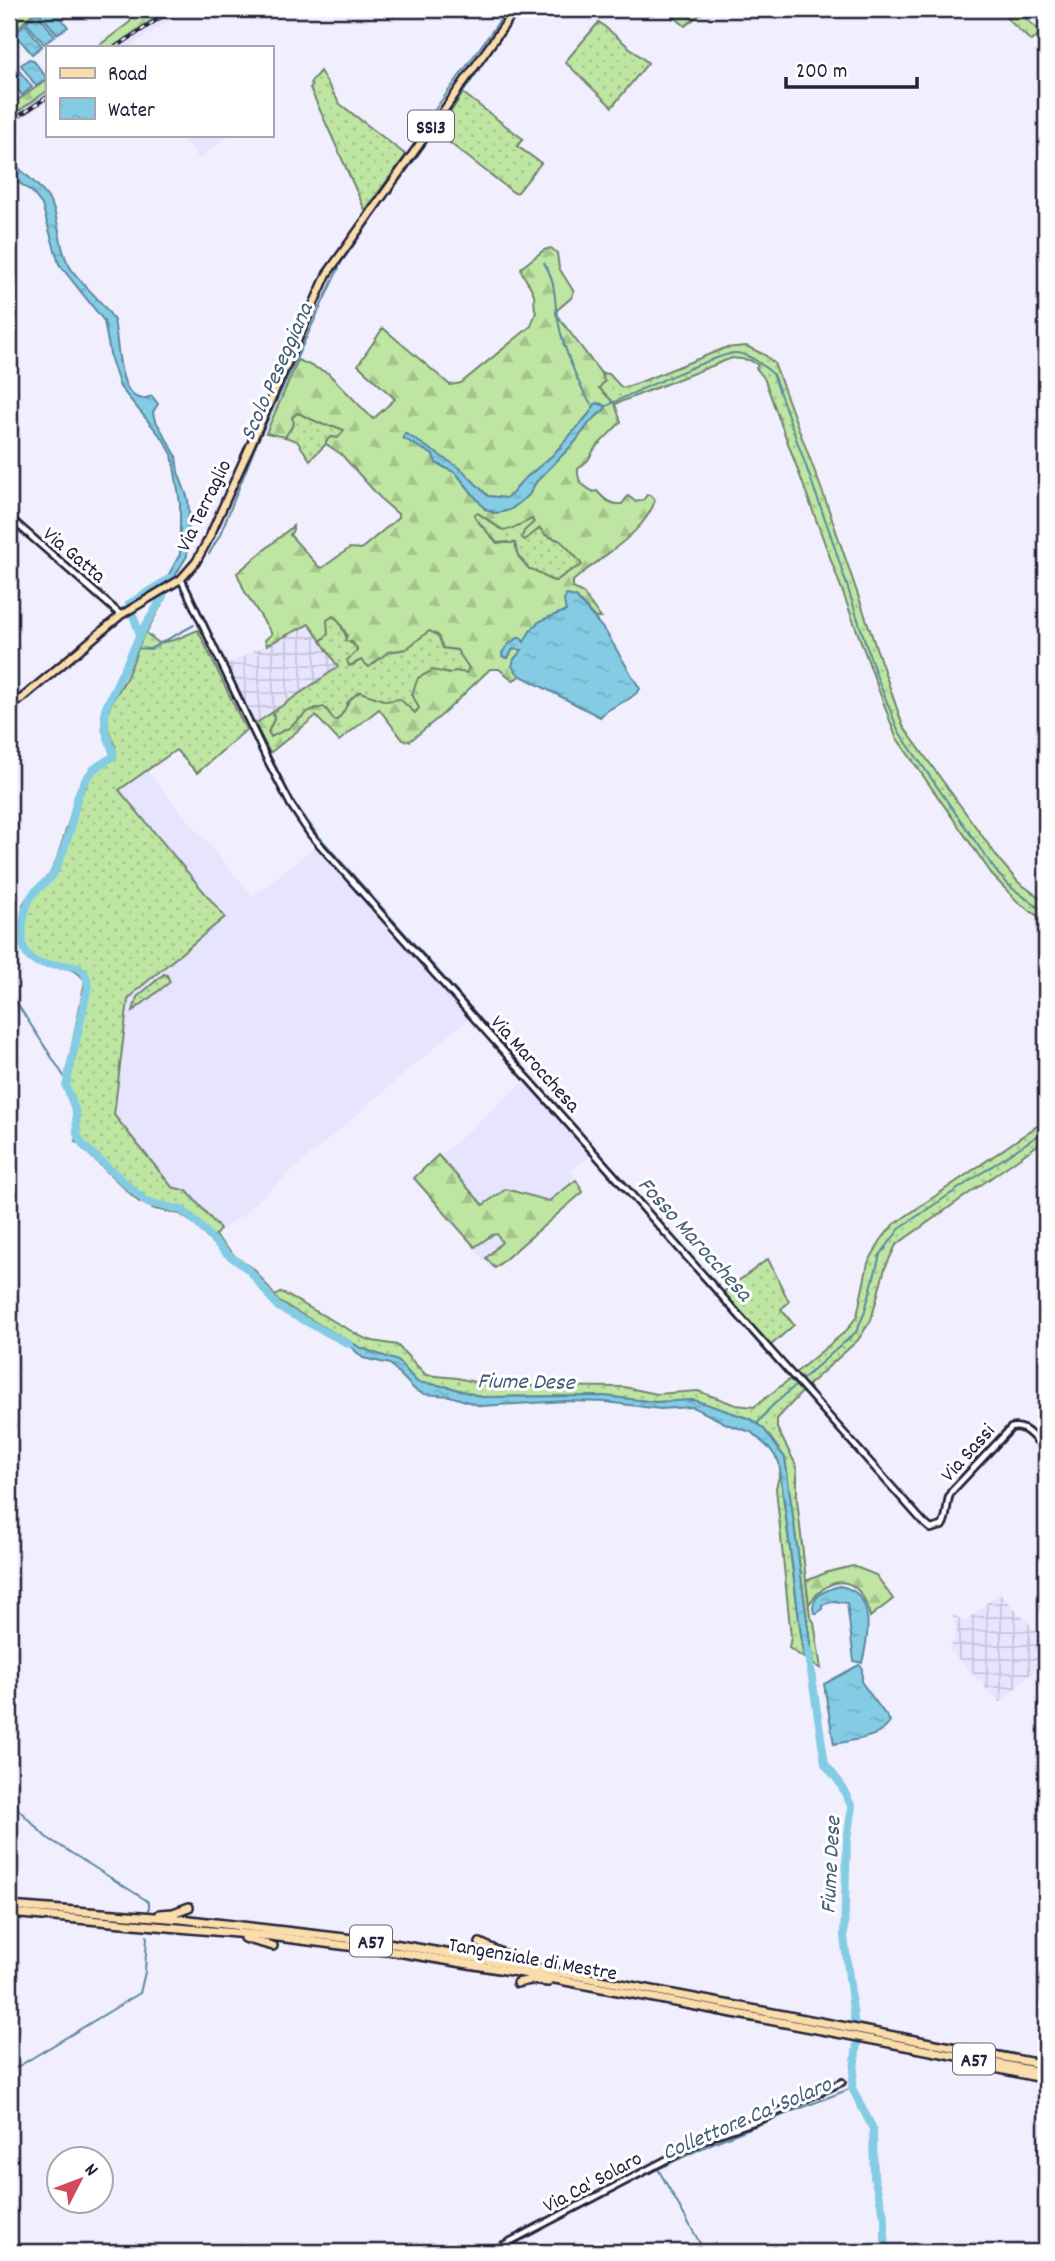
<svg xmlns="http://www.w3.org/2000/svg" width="1055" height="2261" viewBox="0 0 1055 2261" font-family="Dekko,sans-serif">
<defs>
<pattern id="industrial-grid" width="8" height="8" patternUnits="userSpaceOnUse" patternTransform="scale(1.75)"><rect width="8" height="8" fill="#e7e4fe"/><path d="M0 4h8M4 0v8" fill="none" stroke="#c6c3db"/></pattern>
<pattern id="grass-dots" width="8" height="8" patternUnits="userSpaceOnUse" patternTransform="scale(1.75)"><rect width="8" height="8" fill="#bee6a2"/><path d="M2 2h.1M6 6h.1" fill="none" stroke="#a3c58c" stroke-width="1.8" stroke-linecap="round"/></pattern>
<pattern id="forest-firs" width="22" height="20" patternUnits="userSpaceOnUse" patternTransform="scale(1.75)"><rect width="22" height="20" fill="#bee6a2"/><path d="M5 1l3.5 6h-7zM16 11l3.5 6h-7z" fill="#a3c58c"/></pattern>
<pattern id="water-ripples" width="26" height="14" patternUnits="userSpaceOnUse" patternTransform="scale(1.75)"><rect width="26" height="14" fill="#83cce4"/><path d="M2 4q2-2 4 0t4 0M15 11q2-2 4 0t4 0" fill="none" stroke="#71afc4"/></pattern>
</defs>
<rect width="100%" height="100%" fill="#f1effe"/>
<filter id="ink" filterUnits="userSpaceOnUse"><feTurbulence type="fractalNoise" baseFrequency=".0143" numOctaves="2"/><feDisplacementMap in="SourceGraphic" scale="14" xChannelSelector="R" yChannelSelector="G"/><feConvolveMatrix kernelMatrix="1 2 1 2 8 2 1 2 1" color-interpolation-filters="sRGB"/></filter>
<g filter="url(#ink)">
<g fill="#e7e4fe">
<polygon points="168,9 187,9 130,47 112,47"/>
<polygon points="47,91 47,102 9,127 9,118"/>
<polygon points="181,135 230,135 201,158 198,158"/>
<polygon points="146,770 253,896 317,845 470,1017 249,1208 250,1210 221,1230 187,1191 172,1187 114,1115 128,1000 137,990 225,917 119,791"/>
<polygon points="524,1081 591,1155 571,1171 575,1177 570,1185 574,1192 491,1268 413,1180"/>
</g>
<g fill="url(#industrial-grid)">
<polygon points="310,624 338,667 255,724 227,664"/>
<polygon points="999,1592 1046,1641 1046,1659 1000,1703 947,1647 950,1648 957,1632 952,1614 966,1622"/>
</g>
<g fill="url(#grass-dots)" stroke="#70846e" stroke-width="2">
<polygon points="665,9 707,9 685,26"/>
<polygon points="997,9 1016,9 1041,33 1031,41"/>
<polygon points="599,22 648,63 612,107 565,62"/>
<polygon points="320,71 340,104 406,155 365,210 310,88 312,86 310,83"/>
<polygon points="463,93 523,139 517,146 541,163 518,192 514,193 437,133"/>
<polygon points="746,346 765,355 774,363 824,496 903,726 1001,862 1018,882 1046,902 1046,922 1018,902 994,877 896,737 764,378 756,368 758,365 749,360 732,358 615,404 599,388 603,376 601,373 609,374 622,388 633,385 725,348"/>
<polygon points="298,413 324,425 334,426 344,430 338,438 331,437 326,441 326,444 310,460 297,441 285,437 292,426 292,417"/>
<path d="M478 513 500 529 532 519 534 522 530 535 540 528C546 538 549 536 559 540 564 543 579 559 582 565L577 569 570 571 556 581C545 581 540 570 529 569L508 542 497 543 474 518 475 514Z"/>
<path d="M165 598 146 633 159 643 174 640 198 630 246 730 197 773 176 750 119 790 225 917 137 990 128 1000 114 1115 172 1187 187 1191 220 1229 215 1236 236 1257 212 1243 193 1223 180 1214 155 1209 139 1202 81 1147 83 1145 76 1142 73 1109 64 1085 85 981C73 961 46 970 28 960L21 941 23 904 32 891 50 874 56 861 71 815 89 779 96 771 116 757C118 745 107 734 107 721 106 704 121 690 127 676 139 649 146 621 165 598Z"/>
<polygon points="333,616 338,620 349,642 357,647 353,665 361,660 369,667 388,652 406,649 428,631 432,631 440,638 443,648 457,650 469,664 468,671 466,673 455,671 449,674 443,671 417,685 412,694 419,708 415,713 405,704 386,701 359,692 347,703 345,713 337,720 334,720 326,709 316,708 306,713 289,728 271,737 268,732 274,719 273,712 338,667 321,641 325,637 327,620"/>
<polygon points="164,974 167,975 170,982 133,1011 137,997"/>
<polygon points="1046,1120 1046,1139 896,1245 885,1268 871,1320 858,1340 806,1387 794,1374 846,1331 857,1316 868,1263 881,1240 893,1225"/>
<polygon points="768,1259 789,1302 781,1309 794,1325 770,1346 722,1293"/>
<polygon points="241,1260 254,1269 275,1296 281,1292 364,1338 373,1341 397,1345 426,1375 457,1378 492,1386 624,1387 657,1394 698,1391 736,1405 754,1407 790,1379 802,1392 777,1419 777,1428 797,1467 797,1499 810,1616 814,1622 821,1669 813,1664 785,1458 764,1429 750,1419 694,1400 656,1402 603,1396 482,1397 449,1387 417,1382 398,1361 361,1348 278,1301 255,1272"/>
<polygon points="780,1473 804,1658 789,1648 791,1637 776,1488"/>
</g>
<g fill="url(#forest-firs)" stroke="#70846e" stroke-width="2" fill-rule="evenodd">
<polygon points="9,9 37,9 9,37"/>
<polygon points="143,9 168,9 112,47 97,47 130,22 131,18"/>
<polygon points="47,80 47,91 9,118 9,106"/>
<path d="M551 248 557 253 559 268 574 292 571 298 556 311V314L603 376 604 382 599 388 615 404 621 422 595 448 588 460 578 469C577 482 583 486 594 492L597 491C604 499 610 505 622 504L628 496 636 502 643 500 647 495H650L655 500C646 533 597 559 573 581V588L583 593 601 618H595L576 597 566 595V611C544 619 535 619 524 643L520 638 502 653 505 658H508L513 649 523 650 519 677 513 680 499 669H490L443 714 410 741 403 740 379 709 339 741 316 716 270 753 255 724 273 712 274 719 268 732 271 737 289 728 309 711 323 707 326 709 334 720H337C347 711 346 699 360 692L386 701 400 699 415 713 419 708 412 694 418 678 433 670 449 674 455 671 466 673 469 668 457 650 443 648 438 635 429 631 406 649 388 652 369 667 361 660 349 666 347 660 357 651V648L352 642 345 641 347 635 338 620 333 616 327 620 328 634 321 641 309 624 267 645 265 640 272 634 245 592 237 573 293 526V530L290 535 319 567 322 568 350 548 361 549 398 518V514L383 501 341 454 326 444V441L331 437 338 438 344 430 334 426 324 425 298 413 292 417 294 423 285 437 266 433 298 360 328 373 373 419 395 399 358 365 383 328 450 385 461 383 531 326 536 312C533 306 535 301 534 295 532 285 522 278 521 268L544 250ZM596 403 602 404 605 409 590 422 575 442 536 482 529 495 513 508 503 512 493 513 485 509 456 473 436 463 433 455 404 438 405 434 461 469 488 496 506 498 512 494 521 482 553 455 589 414ZM478 513 503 530 513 528 532 519 534 522 524 531 522 538 525 540 540 528C546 538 549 536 559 540 564 543 579 560 582 565L570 571 556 581C545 581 540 570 529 569L518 556 515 543H497L475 518V514Z"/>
<polygon points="438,1155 483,1205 506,1189 549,1201 576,1180 583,1192 495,1268 486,1258 502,1242 497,1234 492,1235 475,1247 414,1178"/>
<path d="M853 1566 876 1575 893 1599 870 1617C862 1577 833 1570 809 1604L806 1581 828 1572Z"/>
</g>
<g fill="url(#water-ripples)" stroke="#5c88a0" stroke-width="2">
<polygon points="42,9 54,9 68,27 57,34 39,12"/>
<polygon points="37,13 55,36 44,44 26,22"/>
<polygon points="25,24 42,46 32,54 15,34"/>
<polygon points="29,59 33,60 46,77 45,80 36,86 21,65"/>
<polygon points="16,68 18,69 32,87 22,95 9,79 9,74"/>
<path d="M9 157C22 174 43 186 52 205 61 225 58 248 70 267 80 284 107 304 114 321 119 337 116 413 152 396L158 404 153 412 154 418 176 455 178 472 188 499 189 512 187 556 173 579 163 585 180 554V503L172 454 163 439 120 387 111 359 104 321 59 264 42 205 32 192 14 179 9 173Z"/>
<polygon points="596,403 606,406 605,409 590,422 575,442 536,482 529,495 510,510 496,513 485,509 456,473 436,463 433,455 403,438 405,433 461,469 488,496 506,498 512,494 521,482 553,455 589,414"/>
<path d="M566 595 576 597 606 632 640 689C630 703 611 704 600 717L519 675 512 666 514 659 522 650 513 649 508 658 502 656C502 648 513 640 520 637L524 642C535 619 544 619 566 611L564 601Z"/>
<polygon points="337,1334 361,1348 398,1361 417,1382 449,1387 482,1397 603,1396 656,1402 694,1400 750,1419 764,1429 785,1458 813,1664 804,1658 779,1462 771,1450 751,1432 729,1425 693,1407 660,1409 606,1402 566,1401 481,1406 450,1396 424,1394 415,1390 390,1364 363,1358"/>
<path d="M839 1586C876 1591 869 1635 862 1663L854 1661 847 1603 834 1601 822 1605V1609L817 1613H814C809 1596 826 1590 839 1586Z"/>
<path d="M859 1665 862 1667V1683L890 1721C882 1739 851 1740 834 1744L824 1684Z"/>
</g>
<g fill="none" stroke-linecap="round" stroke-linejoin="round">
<g stroke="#5c88a0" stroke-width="2">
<polyline points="415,137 508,9"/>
<polyline points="400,180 479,70"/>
<path d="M544 263C558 285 553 301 559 325 563 346 579 388 592 405"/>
<path d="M605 407C623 397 722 352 736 353 752 355 761 364 773 374L830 533 875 672 899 732 998 874 1012 888 1046 913"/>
<polyline points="209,554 220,535 256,445 341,263 380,208"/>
<polyline points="135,648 150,649 194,625"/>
<polyline points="269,753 289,793"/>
<polyline points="298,807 316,833 478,1016"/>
<polyline points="9,991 67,1081"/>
<polyline points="566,1116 800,1379"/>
<polyline points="757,1424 770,1408 856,1332 864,1314 880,1255 901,1227 1046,1130"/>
<polyline points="9,1800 46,1837 146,1900 149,1903 149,1910"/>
<polyline points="9,2072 140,1993 145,1972 147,1936"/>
<polyline points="705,2252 658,2169 715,2142 852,2088"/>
</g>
<g stroke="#83cce4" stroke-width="8">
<path d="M163 596 140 635 105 709V729L114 755C107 762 98 764 92 771 76 789 75 809 70 831 66 843 60 860 55 871 51 881 39 886 33 894 23 906 18 943 28 956 42 975 88 951 88 987L66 1086 76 1112 77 1134 83 1145 146 1202 181 1210 191 1217 226 1253 249 1270 278 1307 349 1344"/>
<polyline points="140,635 129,604 172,577"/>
<polyline points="808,1651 825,1764 840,1783 852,1807 847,1839 844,1936 857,2043 852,2088 873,2129 874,2178 885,2218 885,2252"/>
</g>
<defs>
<g id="minor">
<polyline points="9,517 121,615"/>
<path d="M181 579 267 759 291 805 311 835 924 1523 931 1529 942 1526C949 1515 945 1503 951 1492L1011 1428C1026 1423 1035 1441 1046 1449"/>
<polygon points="709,2134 712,2135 711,2138 708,2138"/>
<polyline points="712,2136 767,2117 842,2082"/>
<polyline points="490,2252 708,2138"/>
</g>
<polyline id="major" points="9,709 121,615 181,579 196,562 209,538 327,274 516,9"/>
<g id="highway">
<polyline points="9,1906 181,1919 388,1943 579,1976 1046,2065"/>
<polyline points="9,1913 270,1936 403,1953 534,1975 1046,2073"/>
<polyline points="160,1914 173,1913 189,1907"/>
<polyline points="244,1938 273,1946"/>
<polyline points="480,1943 516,1960"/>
<polyline points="517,1983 531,1980 548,1982"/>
<polyline points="967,2062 1046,2079"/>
</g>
</defs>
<use href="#minor" stroke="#22223b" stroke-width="10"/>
<use href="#major" stroke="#22223b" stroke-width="11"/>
<use href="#highway" stroke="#22223b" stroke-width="12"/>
<use href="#minor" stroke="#fff" stroke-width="4.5"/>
<use href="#major" stroke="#fbddab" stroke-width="6"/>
<use href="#highway" stroke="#fbddab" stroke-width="7"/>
<defs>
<g id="rail">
<polyline points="116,47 173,9"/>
<polyline points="9,123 47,97"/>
</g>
</defs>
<use href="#rail" stroke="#22223b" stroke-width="4.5"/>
<use href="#rail" stroke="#fff" stroke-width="2" stroke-dasharray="5" stroke-linecap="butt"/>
</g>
</g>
<g text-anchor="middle" stroke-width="6" stroke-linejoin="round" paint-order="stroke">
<g fill="#fff" stroke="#646476" stroke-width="2">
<rect x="408" y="110.5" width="46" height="31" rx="5"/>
<rect x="350" y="1925.5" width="42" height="31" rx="5"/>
<rect x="953" y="2043.5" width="42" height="31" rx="5"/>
</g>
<g font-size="19" font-weight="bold" fill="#22223b">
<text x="431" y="133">SS13</text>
<text x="371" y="1948">A57</text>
<text x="974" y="2066">A57</text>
</g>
<g font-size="21" fill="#22223b" stroke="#fff">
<text transform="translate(203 505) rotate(-64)" y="7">Via Terraglio</text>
<text transform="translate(75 554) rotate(40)" y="7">Via Gatta</text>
<text transform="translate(536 1063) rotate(48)" y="7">Via Marocchesa</text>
<text transform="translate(967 1452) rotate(-48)" y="7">Via Sassi</text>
<text transform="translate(533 1958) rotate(10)" y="7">Tangenziale di Mestre</text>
<text transform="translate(592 2181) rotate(-28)" y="7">Via Ca' Solaro</text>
</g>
<g font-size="23" font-style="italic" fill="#445e76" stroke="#fff">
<text transform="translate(275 371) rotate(-66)" y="8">Scolo Peseggiana</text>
<text transform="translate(696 1238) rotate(48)" y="8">Fosso Marocchesa</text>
<text transform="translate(526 1380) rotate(1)" y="8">Fiume Dese</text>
<text transform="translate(829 1865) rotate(-87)" y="8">Fiume Dese</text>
<text transform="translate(746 2117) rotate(-23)" y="8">Collettore Ca' Solaro</text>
</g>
</g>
<rect width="1055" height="2261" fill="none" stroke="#fff" stroke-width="35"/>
<rect x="18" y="18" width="1020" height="2226" fill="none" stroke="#22223b" stroke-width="2.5" filter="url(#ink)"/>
<rect x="46" y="46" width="228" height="91" fill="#ffffff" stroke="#a7a7b1" stroke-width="2"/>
<rect x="60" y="68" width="35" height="10" fill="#fbddab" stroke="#a7a7b1" stroke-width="2"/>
<text x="108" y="80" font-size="21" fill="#22223b">Road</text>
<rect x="60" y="98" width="35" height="21" fill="url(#water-ripples)" stroke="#a7a7b1" stroke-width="2"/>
<text x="108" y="116" font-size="21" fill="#22223b">Water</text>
<g transform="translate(80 2180) rotate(48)"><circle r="33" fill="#ffffff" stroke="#a7a7b1" stroke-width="2"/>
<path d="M0-5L12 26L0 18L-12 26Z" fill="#d1495b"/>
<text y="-10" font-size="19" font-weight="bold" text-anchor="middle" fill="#22223b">N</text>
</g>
<path d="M786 77v10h131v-10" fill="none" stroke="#22223b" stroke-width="3.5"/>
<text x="796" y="77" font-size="21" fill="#22223b" stroke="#ffffff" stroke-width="5" paint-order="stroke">200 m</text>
</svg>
